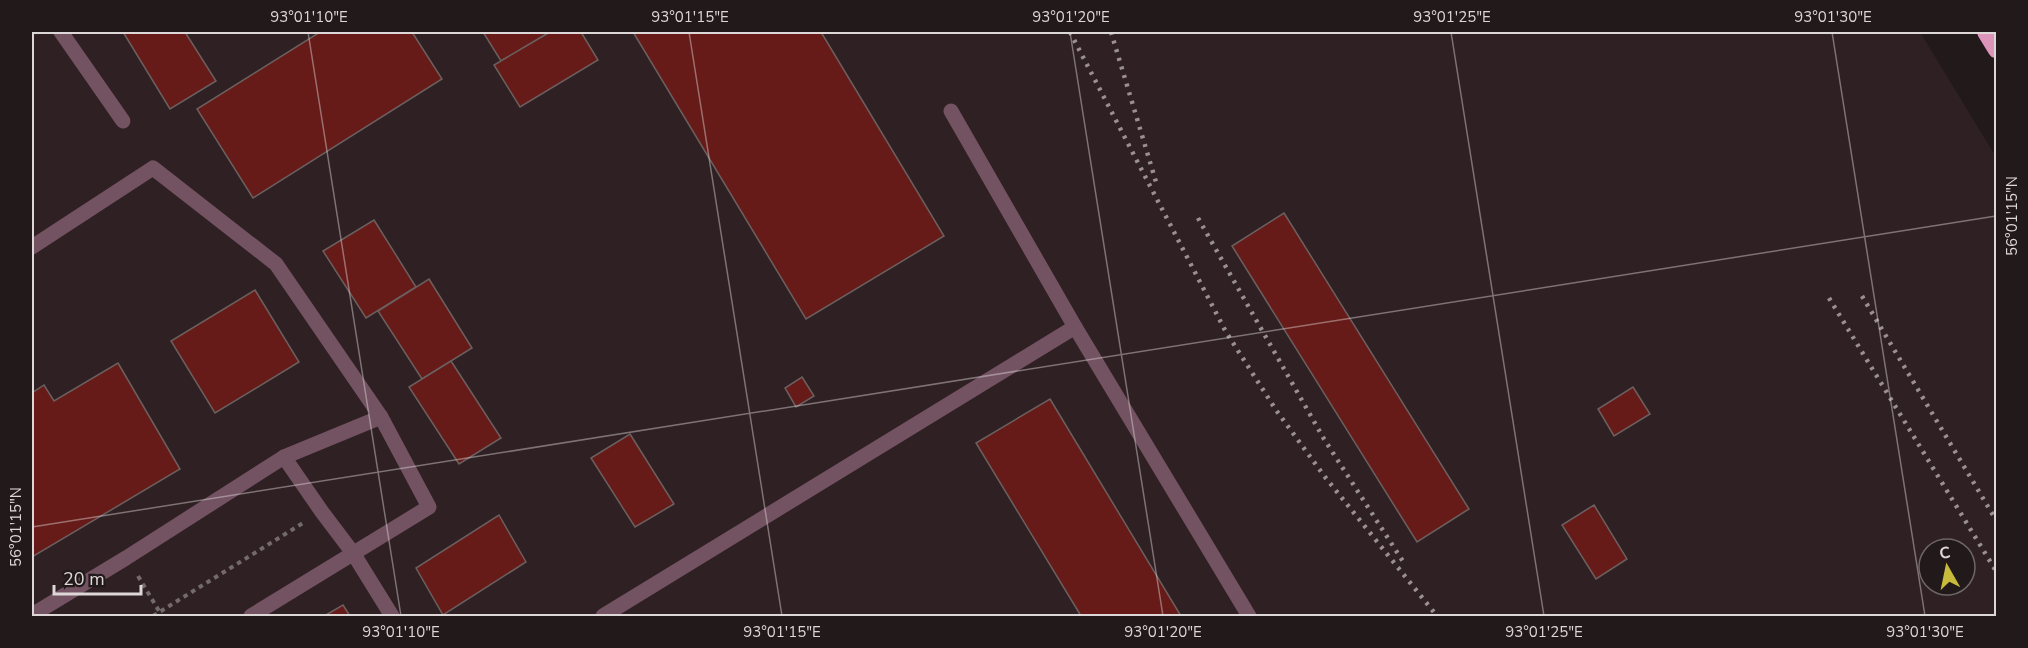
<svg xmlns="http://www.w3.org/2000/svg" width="2028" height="648" viewBox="0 0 2028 648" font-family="'Nunito Sans',sans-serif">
<rect width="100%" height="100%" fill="#22191a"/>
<path fill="#2f2023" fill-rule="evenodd" d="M32 32H1920L1996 157V616H32ZM1929 549H1965V585H1929Z"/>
<g fill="#671b19" stroke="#6b605f" stroke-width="1.5">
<polygon points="123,32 185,32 216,81 170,109"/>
<polygon points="320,32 412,32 442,79 253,198 197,109"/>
<polygon points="483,32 550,32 501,61"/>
<polygon points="550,32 581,32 598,60 520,107 494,65"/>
<polygon points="633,32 821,32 944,236 806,319"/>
<polygon points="1284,213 1469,509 1417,542 1232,246"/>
<polygon points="374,220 416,287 366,318 323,251"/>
<polygon points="429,279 472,348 422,379 378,311"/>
<polygon points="255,290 299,362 215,413 171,341"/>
<polygon points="451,361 501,438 459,464 409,387"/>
<polygon points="118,363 180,469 32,557 32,393 44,385 54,401"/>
<polygon points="802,377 814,396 796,407 785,388"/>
<polygon points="1633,387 1650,414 1614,436 1598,409"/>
<polygon points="1050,399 1181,616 1081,616 976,443"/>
<polygon points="630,434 674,504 635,527 591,458"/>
<polygon points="1594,505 1627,559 1596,579 1562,525"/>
<polygon points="499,515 526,562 443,615 416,568"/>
<polygon points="343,605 350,616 324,616"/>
</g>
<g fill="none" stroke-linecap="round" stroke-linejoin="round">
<g stroke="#726a6b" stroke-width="4" stroke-dasharray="4.5 4.5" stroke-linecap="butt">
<polyline points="138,576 162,616"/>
<polyline points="153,616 303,523"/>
</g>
<g stroke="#735262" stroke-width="15">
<polyline points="61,32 123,121"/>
<polyline points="951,111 1075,327 1249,616"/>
<polyline points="32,247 153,168 276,264 381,417 429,507 251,616"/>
<polyline points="284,457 322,512 353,553 392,616"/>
<polyline points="32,615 126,558 284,457 381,417"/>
<polyline points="603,616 1075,327"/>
</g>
<polyline stroke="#dd94b9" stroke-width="16" points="1985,32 1996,50"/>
<g stroke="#989091" stroke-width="4.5" stroke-dasharray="3 6" stroke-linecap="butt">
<polyline points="1070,32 1226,332 1276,410 1325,477 1437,616"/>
<polyline points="1111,32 1156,182"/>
<polyline points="1198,218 1324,439 1404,563"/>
<polyline points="1862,296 1996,520"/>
<polyline points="1829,298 1996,571"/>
</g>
</g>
<path fill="none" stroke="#ded7d8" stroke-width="1.5" stroke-opacity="0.45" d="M308 32 401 616M689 32 782 616M1070 32 1163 616M1451 32 1544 616M1832 32 1925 616M32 527 1996 216"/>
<rect width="2028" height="648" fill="none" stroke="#22191a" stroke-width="66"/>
<g transform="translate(1947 567) rotate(351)"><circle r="28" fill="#22191a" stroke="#6d6566" stroke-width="1.5"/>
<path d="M0-4.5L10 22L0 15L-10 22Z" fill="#c8bb3b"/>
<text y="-9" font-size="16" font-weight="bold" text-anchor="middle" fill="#ded7d8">С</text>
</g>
<path d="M54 585v9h87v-9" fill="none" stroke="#ded7d8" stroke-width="3"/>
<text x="63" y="585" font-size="18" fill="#ded7d8" stroke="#22191a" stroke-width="4.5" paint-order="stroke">20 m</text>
<rect x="33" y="33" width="1962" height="582" fill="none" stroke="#ded7d8" stroke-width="2"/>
<g font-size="15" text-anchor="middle" fill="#ded7d8">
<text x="309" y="22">93°01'10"E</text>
<text x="690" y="22">93°01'15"E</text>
<text x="1071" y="22">93°01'20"E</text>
<text x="1452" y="22">93°01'25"E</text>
<text x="1833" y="22">93°01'30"E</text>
<text transform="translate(2012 216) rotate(-90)" y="5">56°01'15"N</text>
<text transform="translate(16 527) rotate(-90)" y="5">56°01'15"N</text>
<text x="401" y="637">93°01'10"E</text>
<text x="782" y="637">93°01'15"E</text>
<text x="1163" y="637">93°01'20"E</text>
<text x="1544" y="637">93°01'25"E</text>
<text x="1925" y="637">93°01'30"E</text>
</g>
</svg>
